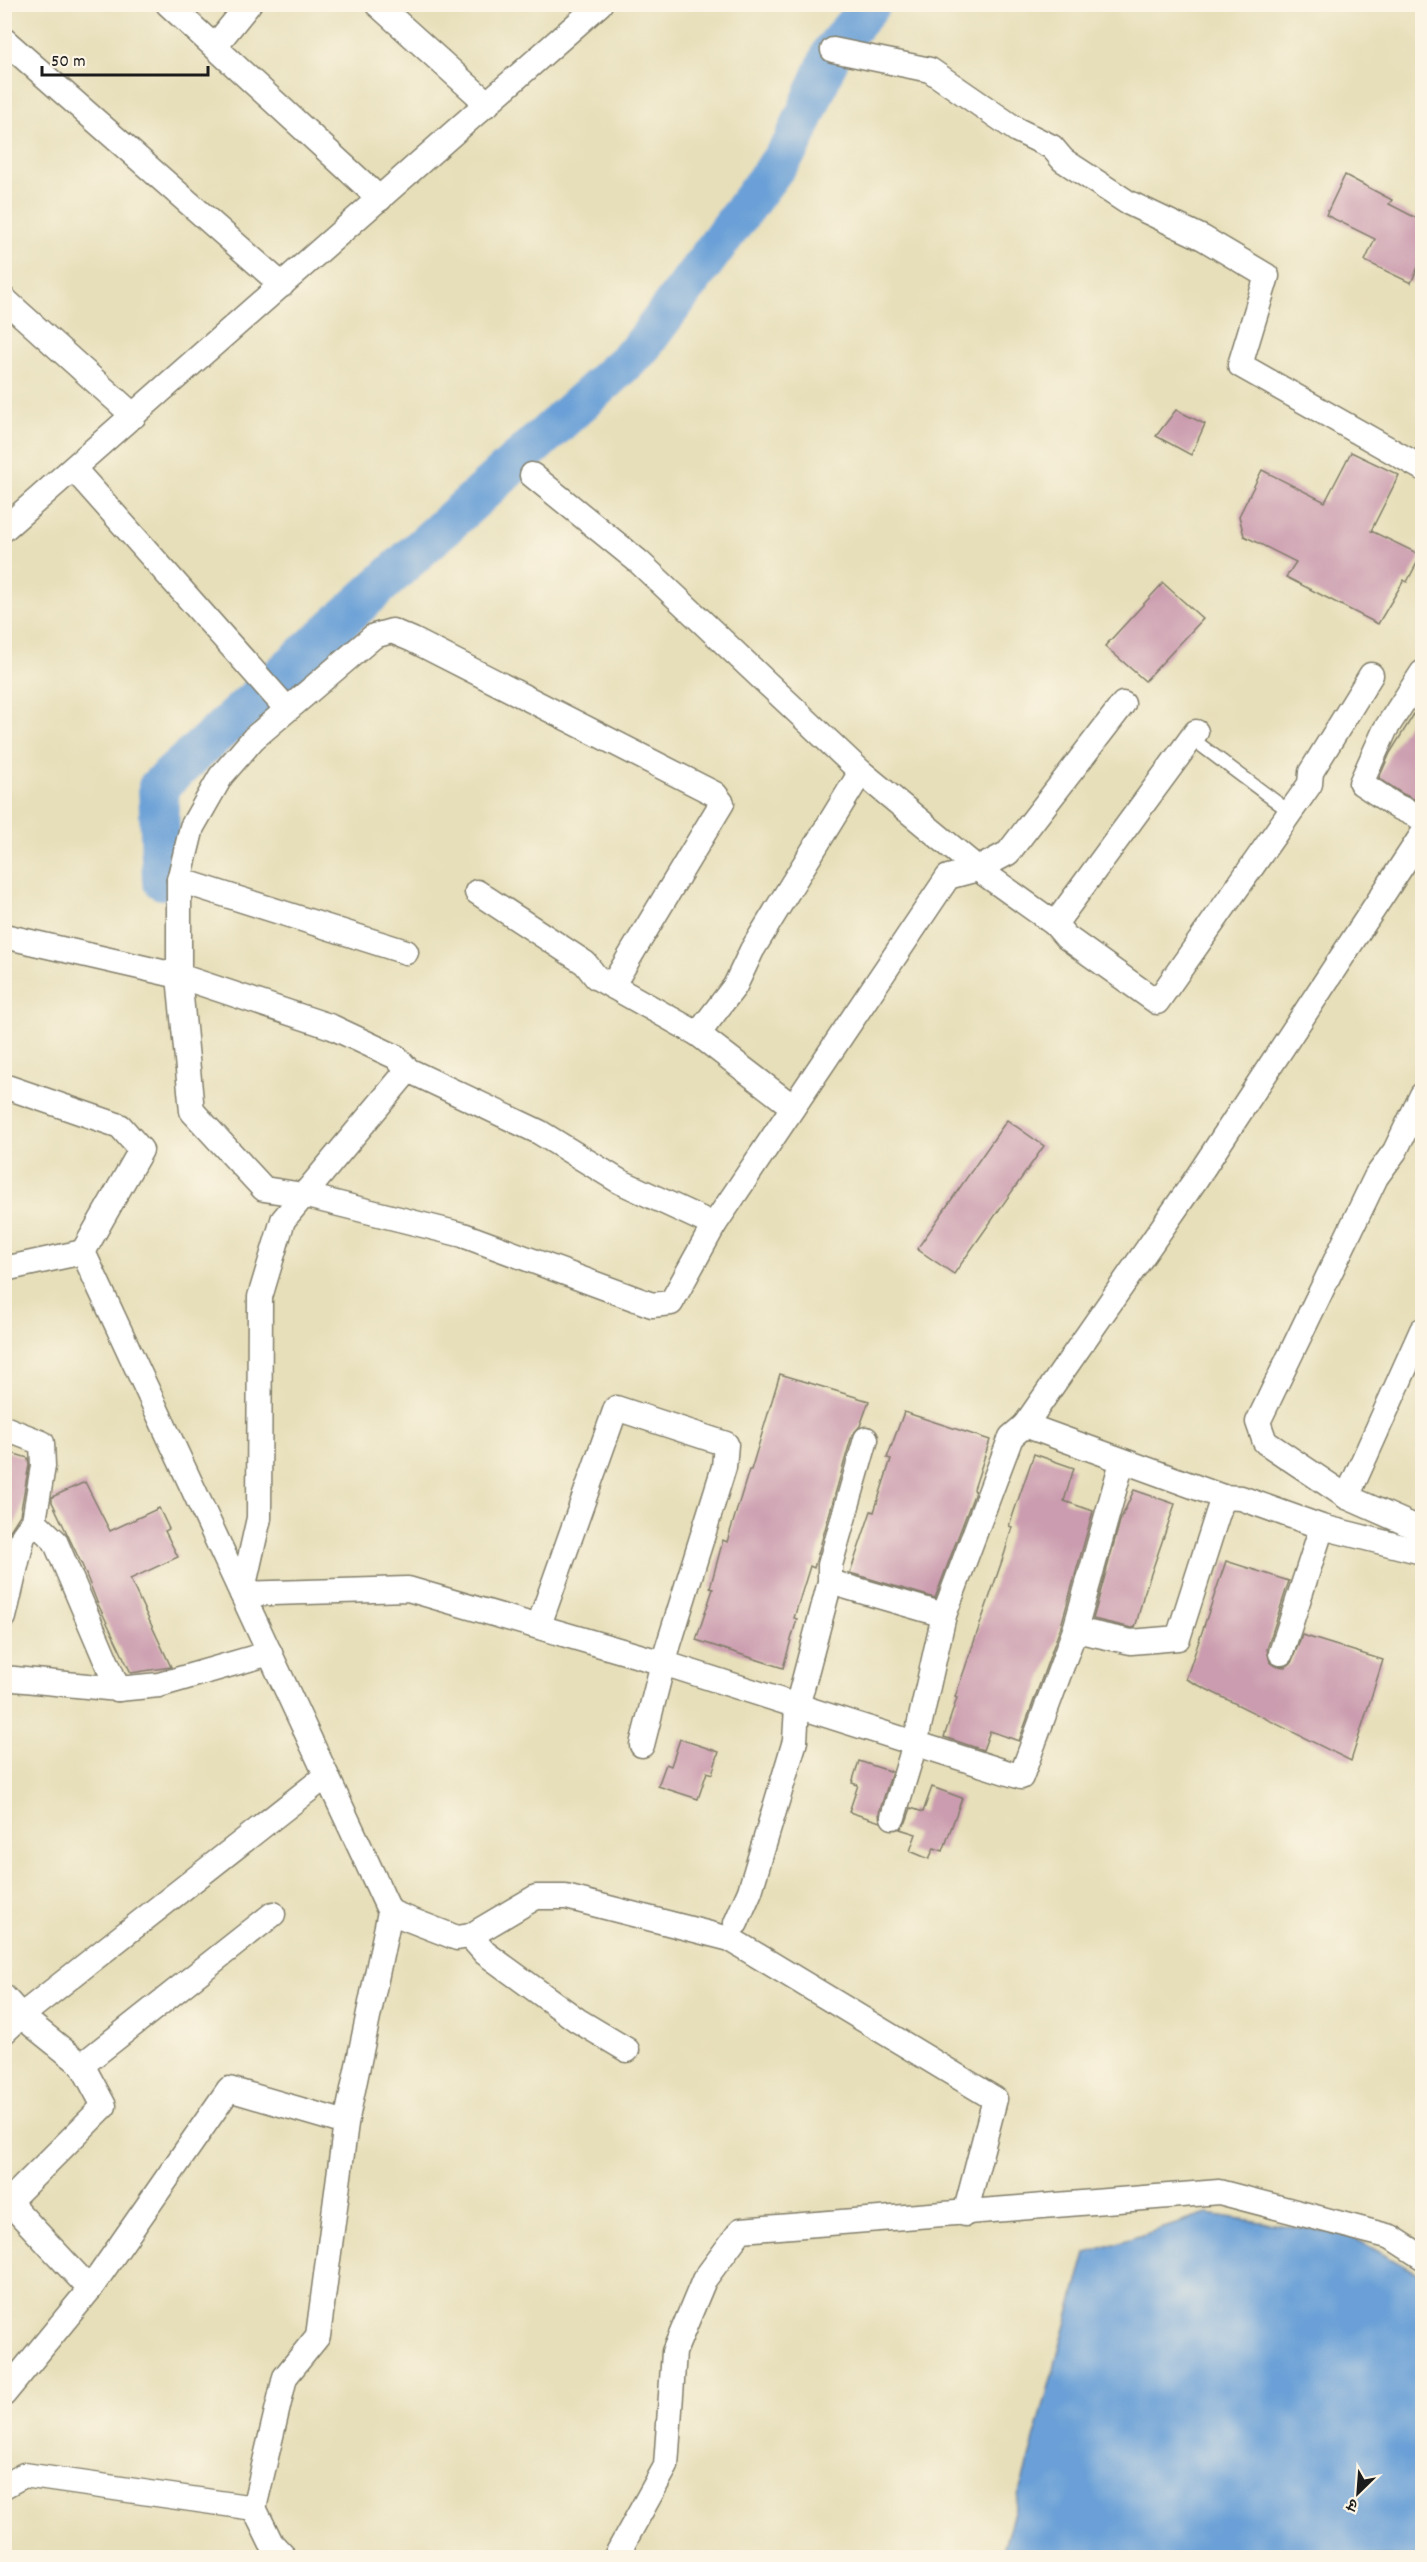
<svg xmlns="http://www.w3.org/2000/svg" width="1427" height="2562" viewBox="0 0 1427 2562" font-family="Dekko,'Playpen Sans Deva',sans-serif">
<rect width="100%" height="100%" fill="#fcf5e5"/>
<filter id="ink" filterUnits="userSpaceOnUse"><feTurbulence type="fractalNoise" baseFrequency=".0167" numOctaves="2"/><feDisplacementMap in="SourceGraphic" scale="12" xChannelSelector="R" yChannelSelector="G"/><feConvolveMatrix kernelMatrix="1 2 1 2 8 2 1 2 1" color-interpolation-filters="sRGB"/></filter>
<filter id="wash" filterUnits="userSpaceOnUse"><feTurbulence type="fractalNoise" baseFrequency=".008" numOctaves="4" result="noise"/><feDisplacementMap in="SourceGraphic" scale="24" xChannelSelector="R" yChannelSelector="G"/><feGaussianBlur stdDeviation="1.35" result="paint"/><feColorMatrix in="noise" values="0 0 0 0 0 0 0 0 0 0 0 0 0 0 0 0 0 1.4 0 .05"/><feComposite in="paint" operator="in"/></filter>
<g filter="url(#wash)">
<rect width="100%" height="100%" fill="#e7dfba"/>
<polygon fill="#6aa0d7" stroke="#435e7a" stroke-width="1.5" points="1207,2214 1349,2235 1422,2276 1422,2557 1001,2558 1086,2253"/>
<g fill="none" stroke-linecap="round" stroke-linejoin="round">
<polyline stroke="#6aa0d7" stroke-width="40" points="162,880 158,787 639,350 792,145 833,50 871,4"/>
</g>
<g id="blocks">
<g fill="#cb9caf">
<polygon points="1345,175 1392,200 1389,204 1422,221 1422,258 1411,283 1365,261 1375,239 1326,215"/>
<polygon points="1176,410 1205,424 1191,455 1156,436"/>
<polygon points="1351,452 1399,475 1371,531 1421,555 1407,582 1404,580 1378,624 1286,577 1296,562 1244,536 1239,516 1262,470 1325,502"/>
<polygon points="1163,583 1203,619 1145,681 1105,646"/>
<polygon points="1422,701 1422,803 1403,794 1379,778 1390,753"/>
<polygon points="1007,1120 1044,1146 954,1274 917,1249"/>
<polygon points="780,1374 869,1401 860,1426 852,1435 814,1568 810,1566 794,1618 797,1619 783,1668 696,1640 713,1589 710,1588 723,1540 727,1542 749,1470 751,1470"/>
<polygon points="904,1412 990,1440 974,1489 975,1492 935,1598 850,1573 871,1511 874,1512 891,1459 887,1458"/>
<polygon points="5,1451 28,1458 29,1465 20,1515 9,1532 4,1552"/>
<polygon points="1034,1454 1074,1468 1064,1501 1093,1511 1061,1626 1019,1741 990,1731 983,1750 944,1737 957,1698 955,1697 1005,1552 1012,1527 1009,1526"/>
<polygon points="85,1482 110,1531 159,1508 169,1529 165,1531 178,1557 130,1579 171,1667 131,1673 97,1602 83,1567 52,1502 52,1497"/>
<polygon points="1134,1490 1175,1504 1143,1597 1137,1621 1135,1627 1132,1628 1093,1619 1120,1521"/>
<polygon points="1226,1561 1289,1581 1267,1649 1270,1662 1276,1666 1285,1667 1291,1663 1302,1635 1383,1660 1351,1761 1186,1679"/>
<polygon points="680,1739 719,1752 712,1774 707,1772 698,1799 658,1786 666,1764 671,1766"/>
<polygon points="859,1761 892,1772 879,1813 880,1822 849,1812 858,1785 852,1783"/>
<polygon points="932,1787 962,1798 943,1851 934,1848 929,1859 910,1851 916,1834 900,1829 906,1822 911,1808 923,1812"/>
</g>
</g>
</g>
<g filter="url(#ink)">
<use href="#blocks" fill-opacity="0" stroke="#827e6b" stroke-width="1.5"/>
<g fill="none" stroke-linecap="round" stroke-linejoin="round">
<defs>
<polyline id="lane" points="1191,738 1290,812"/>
<g id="street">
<polyline points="168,4 380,199"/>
<polyline points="377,4 488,104"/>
<polyline points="4,40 282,285"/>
<polyline points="215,46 249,4"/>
<polyline points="833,50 930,70 1017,130 1052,147 1063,160 1127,202 1203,238 1267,276 1240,365 1422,468"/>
<polyline points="4,299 134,416"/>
<polyline points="74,469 287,709"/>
<polyline points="532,475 639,562 861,772 978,869 1055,924 1066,937 1157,1002 1310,784 1311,772 1371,675"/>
<polyline points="4,529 600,4"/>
<polyline points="1422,673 1385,730 1361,783 1396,806 1422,818"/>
<polyline points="179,880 406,952"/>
<polyline points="477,892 585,963 596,977 612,986 722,803 715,794 413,640 392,631 374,636 254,738 221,776 192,827 179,880 179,976 192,1111 264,1189 303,1195 463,1235 652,1305 671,1303 714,1225 948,877 978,869 1008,853 1123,704"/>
<polyline points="1055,924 1196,732"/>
<polyline points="4,936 179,976 332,1027 396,1057 408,1070 539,1132 619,1181 714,1225"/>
<polyline points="612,986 698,1034 793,1107"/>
<polyline points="698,1034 735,986 752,950 861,772"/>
<polyline points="408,1070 283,1220 260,1297 259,1518 242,1594 408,1589 663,1663 1021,1777 1075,1630 1122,1462"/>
<polyline points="4,1086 120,1126 141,1150 83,1252"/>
<polyline points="4,1269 83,1252 390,1912 346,2123 318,2336 285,2377 254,2508 24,2475 4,2486"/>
<polyline points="1422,1330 1347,1497 1422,1530"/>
<polyline points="1025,1425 1223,1497 1241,1498 1322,1527 1422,1552"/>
<polyline points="4,1428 42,1443 43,1466 34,1521 23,1536 4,1617"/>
<polyline points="1347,1497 1265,1442 1258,1422 1376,1177 1395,1151 1422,1095"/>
<polyline points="34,1521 55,1541 118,1689"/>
<polyline points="830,1582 944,1615"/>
<polyline points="539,1625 616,1408 726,1444 724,1467 663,1663 642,1745"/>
<polyline points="1075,1630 1131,1642 1178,1638 1223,1497"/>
<polyline points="1281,1653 1322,1527"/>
<polyline points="4,1678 118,1689 159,1685 270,1653"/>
<polyline points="893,1817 915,1744 944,1615 1011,1437 1025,1425 1194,1182 1422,835"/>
<polyline points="390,1912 457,1938 470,1936 536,1897 566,1897 730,1939 995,2099 965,2214"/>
<polyline points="736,1923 750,1891 795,1741 797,1707 830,1582 830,1565 866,1439"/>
<polyline points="470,1936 485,1953 577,2020 627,2050"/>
<polyline points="4,1997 21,2016 82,2065 104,2106 4,2206"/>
<polyline points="4,2032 21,2016 326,1776"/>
<polyline points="82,2065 273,1914"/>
<polyline points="4,2197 90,2289"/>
<polyline points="4,2394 90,2289 229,2089 346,2123"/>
<polyline points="254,2508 271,2543 285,2558"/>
<polyline points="615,2558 666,2466 674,2352 704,2280 741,2230 1219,2192 1391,2237 1422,2257"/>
</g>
</defs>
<use href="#lane" stroke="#827e6b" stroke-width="15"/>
<use href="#street" stroke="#827e6b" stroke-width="27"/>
<use href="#lane" stroke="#fff" stroke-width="12"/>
<use href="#street" stroke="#fff" stroke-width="24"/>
</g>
</g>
<rect width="1427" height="2562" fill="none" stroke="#fcf5e5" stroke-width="24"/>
<g transform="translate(1358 2493) rotate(205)" stroke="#fcf5e5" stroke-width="4.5" paint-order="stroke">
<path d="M0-4.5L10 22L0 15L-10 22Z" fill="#1c1c1c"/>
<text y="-9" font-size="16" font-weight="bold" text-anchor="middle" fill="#1c1c1c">उ</text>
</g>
<path d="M42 66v9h166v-9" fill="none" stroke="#1c1c1c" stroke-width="3"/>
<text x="51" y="66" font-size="18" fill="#1c1c1c" stroke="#fcf5e5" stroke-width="4.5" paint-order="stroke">50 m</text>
</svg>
